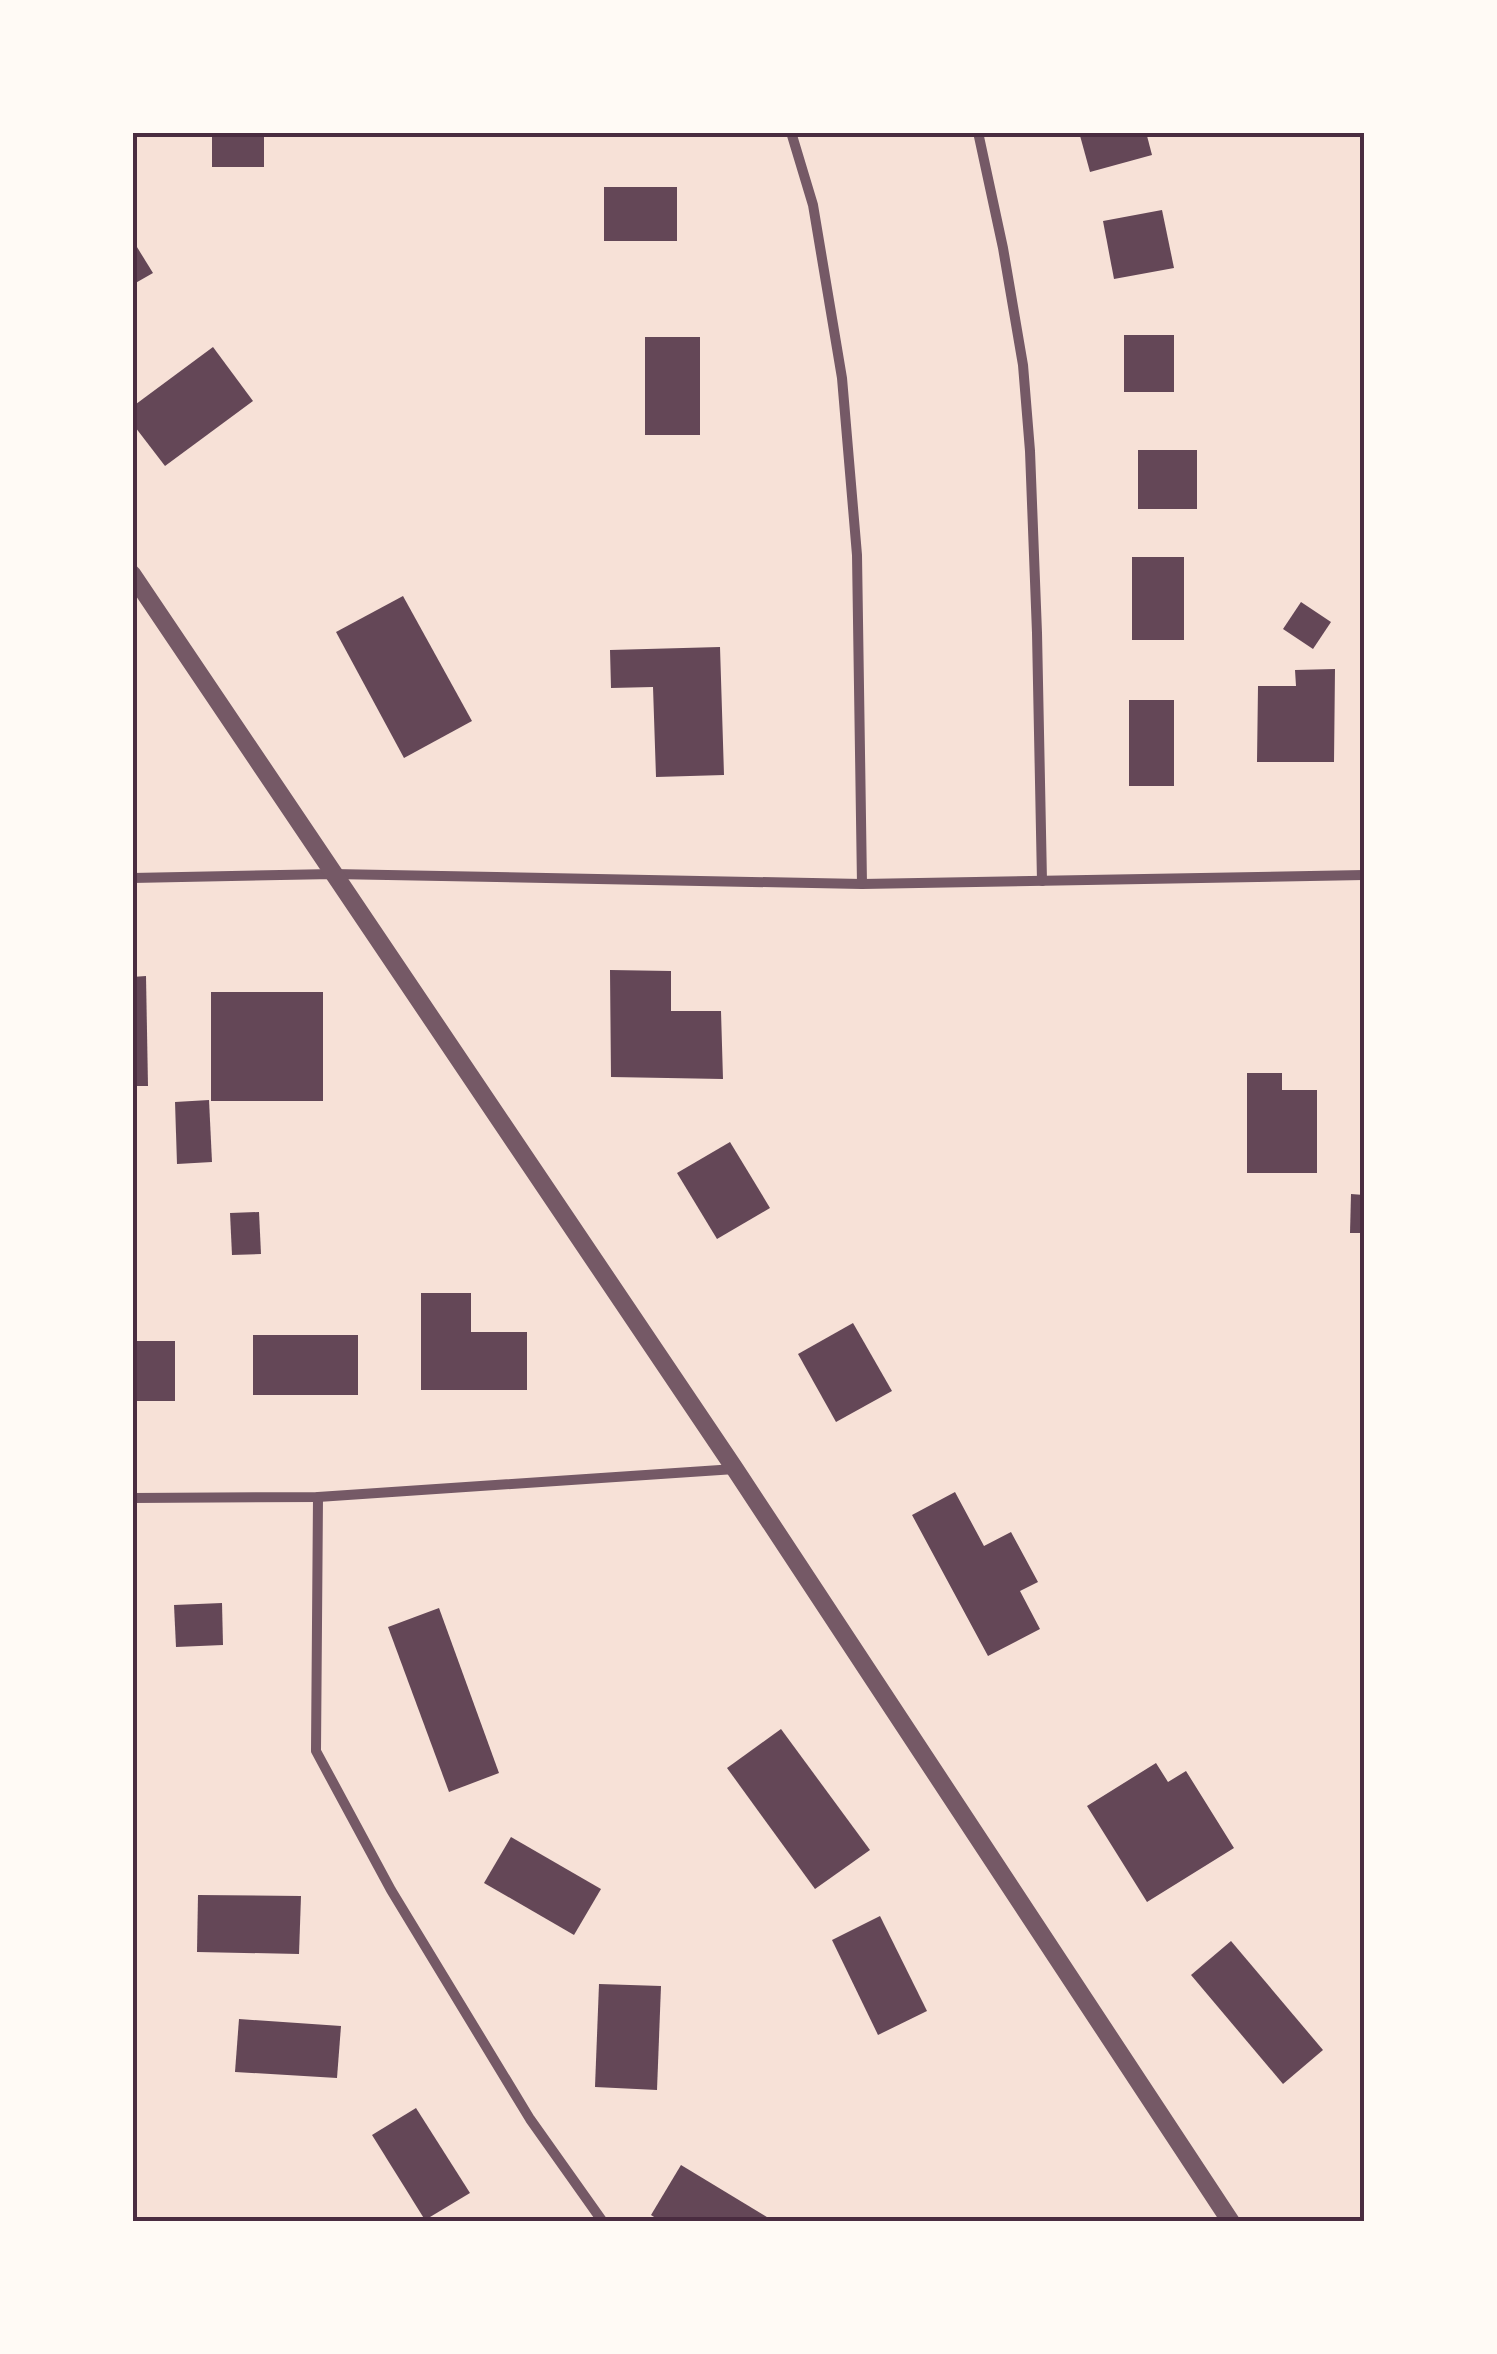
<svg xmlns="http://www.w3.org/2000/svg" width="1497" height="2354" viewBox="0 0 1497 2354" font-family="'Source Sans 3',sans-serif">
<rect width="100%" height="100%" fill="#f7e1d7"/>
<g fill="#644757">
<rect x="212" y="132" width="52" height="35"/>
<polygon points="1079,132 1146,132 1152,155 1090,172"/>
<rect x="604" y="187" width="73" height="54"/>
<polygon points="1162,210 1174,268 1114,279 1103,221"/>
<polygon points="132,239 153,273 132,285"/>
<rect x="1124" y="335" width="50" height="57"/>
<rect x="645" y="337" width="55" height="98"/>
<polygon points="213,347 253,401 165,466 132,423 132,407"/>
<rect x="1138" y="450" width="59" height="59"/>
<rect x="1132" y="557" width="52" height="83"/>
<polygon points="403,596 472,721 404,758 336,632"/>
<polygon points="1301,602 1331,622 1313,649 1283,629"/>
<polygon points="720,647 724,775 656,777 653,687 611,688 610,650"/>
<polygon points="1335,669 1334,762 1257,762 1258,686 1296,686 1295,670"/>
<rect x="1129" y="700" width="45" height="86"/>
<polygon points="610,970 671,971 671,1011 721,1011 723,1079 611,1077"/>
<polygon points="146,976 148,1086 132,1086 132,977"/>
<rect x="211" y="992" width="112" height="109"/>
<polygon points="1247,1073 1282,1073 1282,1090 1317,1090 1317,1173 1247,1173"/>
<polygon points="209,1100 212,1162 177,1164 175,1102"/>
<polygon points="730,1142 770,1208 717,1239 677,1173"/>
<polygon points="1351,1194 1364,1195 1364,1233 1350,1233"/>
<polygon points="259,1212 261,1254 232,1255 230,1213"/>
<polygon points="421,1293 471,1293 471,1332 527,1332 527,1390 421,1390"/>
<polygon points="853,1323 892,1391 836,1422 798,1354"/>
<rect x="253" y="1335" width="105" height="60"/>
<rect x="132" y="1341" width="43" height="60"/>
<polygon points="955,1492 984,1546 1011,1532 1038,1582 1020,1591 1040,1629 988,1656 912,1515"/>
<polygon points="222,1603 223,1645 176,1647 174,1605"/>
<polygon points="439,1608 499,1773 449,1792 388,1627"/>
<polygon points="781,1729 870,1850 815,1889 727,1768"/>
<polygon points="1156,1763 1168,1782 1186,1771 1234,1848 1147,1902 1087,1806"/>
<polygon points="511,1837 601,1889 574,1935 484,1883"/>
<polygon points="198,1895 301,1896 299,1954 197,1952"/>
<polygon points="880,1916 927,2011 878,2035 832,1940"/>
<polygon points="1231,1941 1323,2050 1283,2084 1191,1975"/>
<polygon points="599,1984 661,1986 657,2090 595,2087"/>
<polygon points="239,2019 341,2026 337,2078 235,2072"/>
<polygon points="416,2108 470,2193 425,2220 372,2135"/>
<polygon points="681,2165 775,2222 662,2222 651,2215"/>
</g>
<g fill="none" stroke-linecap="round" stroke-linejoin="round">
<g stroke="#755966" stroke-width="10">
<polyline points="791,132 813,205 842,378 857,555 862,884"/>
<polyline points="978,132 1003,248 1023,365 1030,451 1037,633 1042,881"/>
<polyline points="132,878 333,874 862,884 1364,875"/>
<polyline points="318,1497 316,1751 391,1890 530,2119 603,2222"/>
<polyline points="132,1498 318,1497 735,1469"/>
</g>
<polyline stroke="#755966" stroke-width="18" points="132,574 735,1469 1231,2222"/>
</g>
<rect width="1497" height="2354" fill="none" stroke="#fffaf5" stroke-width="270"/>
<rect x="135" y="135" width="1227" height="2084" fill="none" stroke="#4a2c40" stroke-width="4"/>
</svg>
